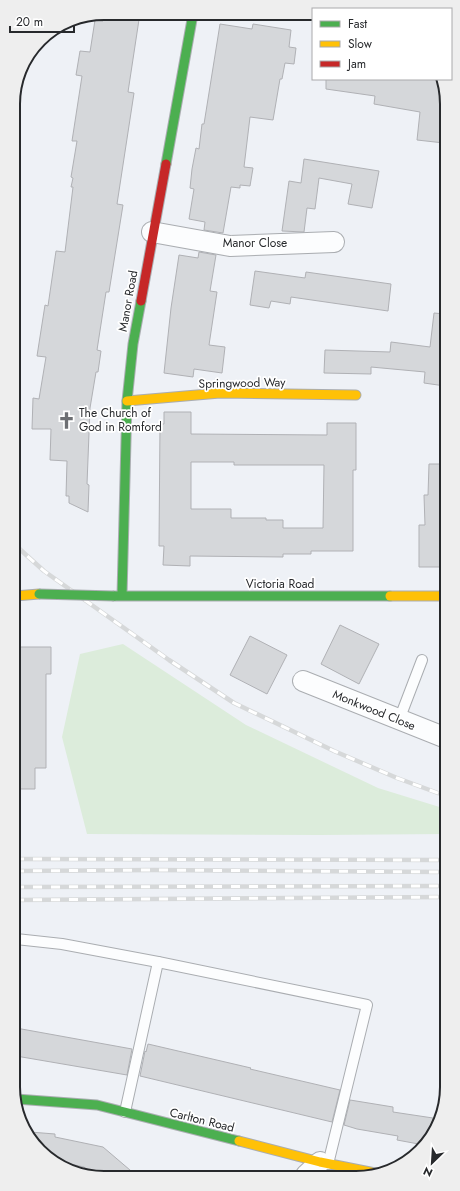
<svg xmlns="http://www.w3.org/2000/svg" width="460" height="1191" viewBox="0 0 460 1191" font-family="Jost,sans-serif">
<rect width="100%" height="100%" fill="#eef1f6"/>
<polygon fill="#dcecdb" points="123,644 246,725 378,788 446,809 446,834 320,835 87,834 62,737 80,654"/>
<g fill="#d5d7da" stroke="#b0b1b5" fill-rule="evenodd">
<polygon points="105,13 140,13 128,92 134,93 117,204 123,205 109,292 106,292 97,350 101,351 98,372 96,372 90,408 87,484 89,485 88,512 69,503 69,496 66,496 67,461 50,460 51,429 32,429 33,398 39,399 46,357 37,356 45,305 48,306 56,251 65,252 73,187 71,187 73,178 71,177 77,141 72,141 82,76 76,75 80,51 90,52 95,20 103,21"/>
<polygon points="220,24 252,29 253,24 291,30 289,47 296,48 294,64 285,63 282,79 280,79 273,120 250,117 244,167 253,168 250,186 240,185 240,188 231,187 223,233 204,230 205,222 189,219 194,189 190,188 192,169 196,148 199,149 202,124 204,124"/>
<polygon points="326,79 443,79 444,143 417,140 420,112 374,104 375,96 326,89"/>
<polygon points="304,159 379,171 372,208 348,204 352,184 319,178 315,209 307,208 304,232 282,231 289,181 301,183"/>
<polygon points="199,252 216,255 210,291 217,292 209,345 225,347 222,373 194,369 193,377 164,373 171,308 179,255 198,258"/>
<polygon points="255,271 305,278 306,272 391,284 388,311 291,297 290,304 271,301 269,308 250,305"/>
<polygon points="434,313 445,314 445,386 424,383 425,372 371,367 371,374 324,373 325,350 390,352 391,342 430,347"/>
<path d="M164 412H191V434L327 435V423H356V470H353V551H311V554H283V557L190 556V566L163 565 164 546H159L160 424H164ZM191 462H234V465H324L323 528H283V520H266V518H231V509H191Z"/>
<polygon points="429,464 445,464 445,567 419,567 419,525 425,525 424,495 428,495"/>
<polygon points="340,625 379,644 359,684 321,664"/>
<polygon points="250,636 287,655 267,694 230,675"/>
<polygon points="19,647 51,647 51,674 46,674 46,768 35,768 35,789 15,789 15,763 18,763"/>
<polygon points="16,1028 132,1049 127,1075 16,1056"/>
<polygon points="148,1044 251,1068 250,1069 340,1090 332,1122 140,1076 145,1051 146,1052"/>
<polygon points="350,1100 393,1107 393,1112 433,1118 428,1143 424,1145 397,1140 398,1136 357,1129 344,1125"/>
<polygon points="30,1132 55,1134 55,1137 103,1147 137,1176 95,1176 84,1167 56,1161 44,1155"/>
</g>
<g fill="none" stroke-linecap="round" stroke-linejoin="round">
<defs>
<g id="lane">
<polyline points="399,720 422,660"/>
<polyline points="16,939 62,944 158,962"/>
<polyline points="125,1112 158,962 367,1005 328,1164"/>
</g>
<g id="street">
<polyline points="152,232 230,246 334,242"/>
<polyline points="303,681 446,738"/>
<polyline points="306,1175 320,1162"/>
</g>
<g id="fast">
<polyline points="166,164 193,14"/>
<polyline points="122,595 127,401 133,344 141,301"/>
<polyline points="114,596 390,596"/>
<polyline points="16,1099 97,1105 239,1141"/>
</g>
<g id="slow">
<polyline points="127,401 220,393 356,395"/>
<polyline points="15,596 39,594"/>
<polyline points="390,596 445,596"/>
<polyline points="239,1141 320,1162 380,1174"/>
</g>
<polyline id="jam" points="141,301 166,164"/>
</defs>
<use href="#lane" stroke="#aaadb1" stroke-width="12"/>
<use href="#street" stroke="#aaadb1" stroke-width="22"/>
<use href="#fast" stroke="#aaadb1" stroke-width="11"/>
<use href="#slow" stroke="#aaadb1" stroke-width="11"/>
<use href="#jam" stroke="#aaadb1" stroke-width="11"/>
<use href="#lane" stroke="#fcfdfe" stroke-width="10"/>
<use href="#street" stroke="#fcfdfe" stroke-width="20"/>
<use href="#fast" stroke="#4caf50" stroke-width="9"/>
<use href="#slow" stroke="#ffc107" stroke-width="9"/>
<use href="#jam" stroke="#c62828" stroke-width="9"/>
<defs>
<g id="rail">
<polyline points="14,544 44,571 169,660 234,703 334,751 397,778 446,796"/>
<polyline points="15,859 446,860"/>
<polyline points="15,871 154,870 446,872"/>
<polyline points="15,887 446,886"/>
<polyline points="15,900 446,897"/>
</g>
</defs>
<use href="#rail" stroke="#d6d8d9" stroke-width="4.5"/>
<use href="#rail" stroke="#fff" stroke-width="3" stroke-dasharray="9" stroke-linecap="butt"/>
<defs>
<polyline id="fast-bridge" points="39,594 114,596"/>
</defs>
<use href="#fast-bridge" stroke="#aaadb1" stroke-width="11" stroke-linecap="butt"/>
<use href="#fast-bridge" stroke="#4caf50" stroke-width="9"/>
</g>
<defs>
<symbol id="church-bare" viewBox="-9 -9 18 18"><path d="M-1.2-6h2.4v3.5h3.3v2.4h-3.3V6h-2.4V-.1h-3.3v-2.4h3.3Z" fill="#6d6f73" stroke="#fff" stroke-width="2.5" paint-order="stroke"/></symbol>
</defs>
<g fill-rule="evenodd">
<use href="#church-bare" x="54" y="408" width="25" height="25"/>
</g>
<g text-anchor="middle" stroke-width="3.5" stroke-linejoin="round" paint-order="stroke">
<g font-size="12" fill="#27292c" stroke="#fff">
<text x="255" y="247">Manor Close</text>
<text transform="translate(128 301) rotate(-80)" y="4">Manor Road</text>
<text transform="translate(242 383) rotate(-1)" y="4">Springwood Way</text>
<text x="280" y="588">Victoria Road</text>
<text transform="translate(374 710) rotate(22)" y="4">Monkwood Close</text>
<text transform="translate(202 1120) rotate(14)" y="4">Carlton Road</text>
</g>
<g font-size="12" fill="#27292c" stroke="#fff" text-anchor="start">
<text x="79" y="417">The Church of<tspan x="79" dy="14">God in Romford</tspan></text>
</g>
</g>
<path d="M0 0H460V1191H0ZM104 20H356A84 84 0 0 1 440 104V1087A84 84 0 0 1 356 1171H104A84 84 0 0 1 20 1087V104A84 84 0 0 1 104 20Z" fill="#eee" fill-rule="evenodd"/>
<path fill="none" stroke="#27292c" stroke-width="2" d="M104 20H356A84 84 0 0 1 440 104V1087A84 84 0 0 1 356 1171H104A84 84 0 0 1 20 1087V104A84 84 0 0 1 104 20Z"/>
<rect x="312" y="8" width="140" height="72" fill="#ffffff" stroke="#a9a9ab"/>
<rect x="320" y="21" width="20" height="6" fill="#4caf50" stroke="#a9a9ab"/>
<text x="348" y="28" font-size="12" fill="#27292c">Fast</text>
<rect x="320" y="41" width="20" height="6" fill="#ffc107" stroke="#a9a9ab"/>
<text x="348" y="48" font-size="12" fill="#27292c">Slow</text>
<rect x="320" y="61" width="20" height="6" fill="#c62828" stroke="#a9a9ab"/>
<text x="348" y="68" font-size="12" fill="#27292c">Jam</text>
<g transform="translate(432 1163) rotate(205)" stroke="#ffffff" stroke-width="3" paint-order="stroke">
<path d="M0-3L7 15L0 10L-7 15Z" fill="#27292c"/>
<text y="-6" font-size="11" font-weight="bold" text-anchor="middle" fill="#27292c">N</text>
</g>
<path d="M10 26v6h64v-6" fill="none" stroke="#27292c" stroke-width="2"/>
<text x="16" y="26" font-size="12" fill="#27292c" stroke="#ffffff" stroke-width="3" paint-order="stroke">20 m</text>
</svg>
